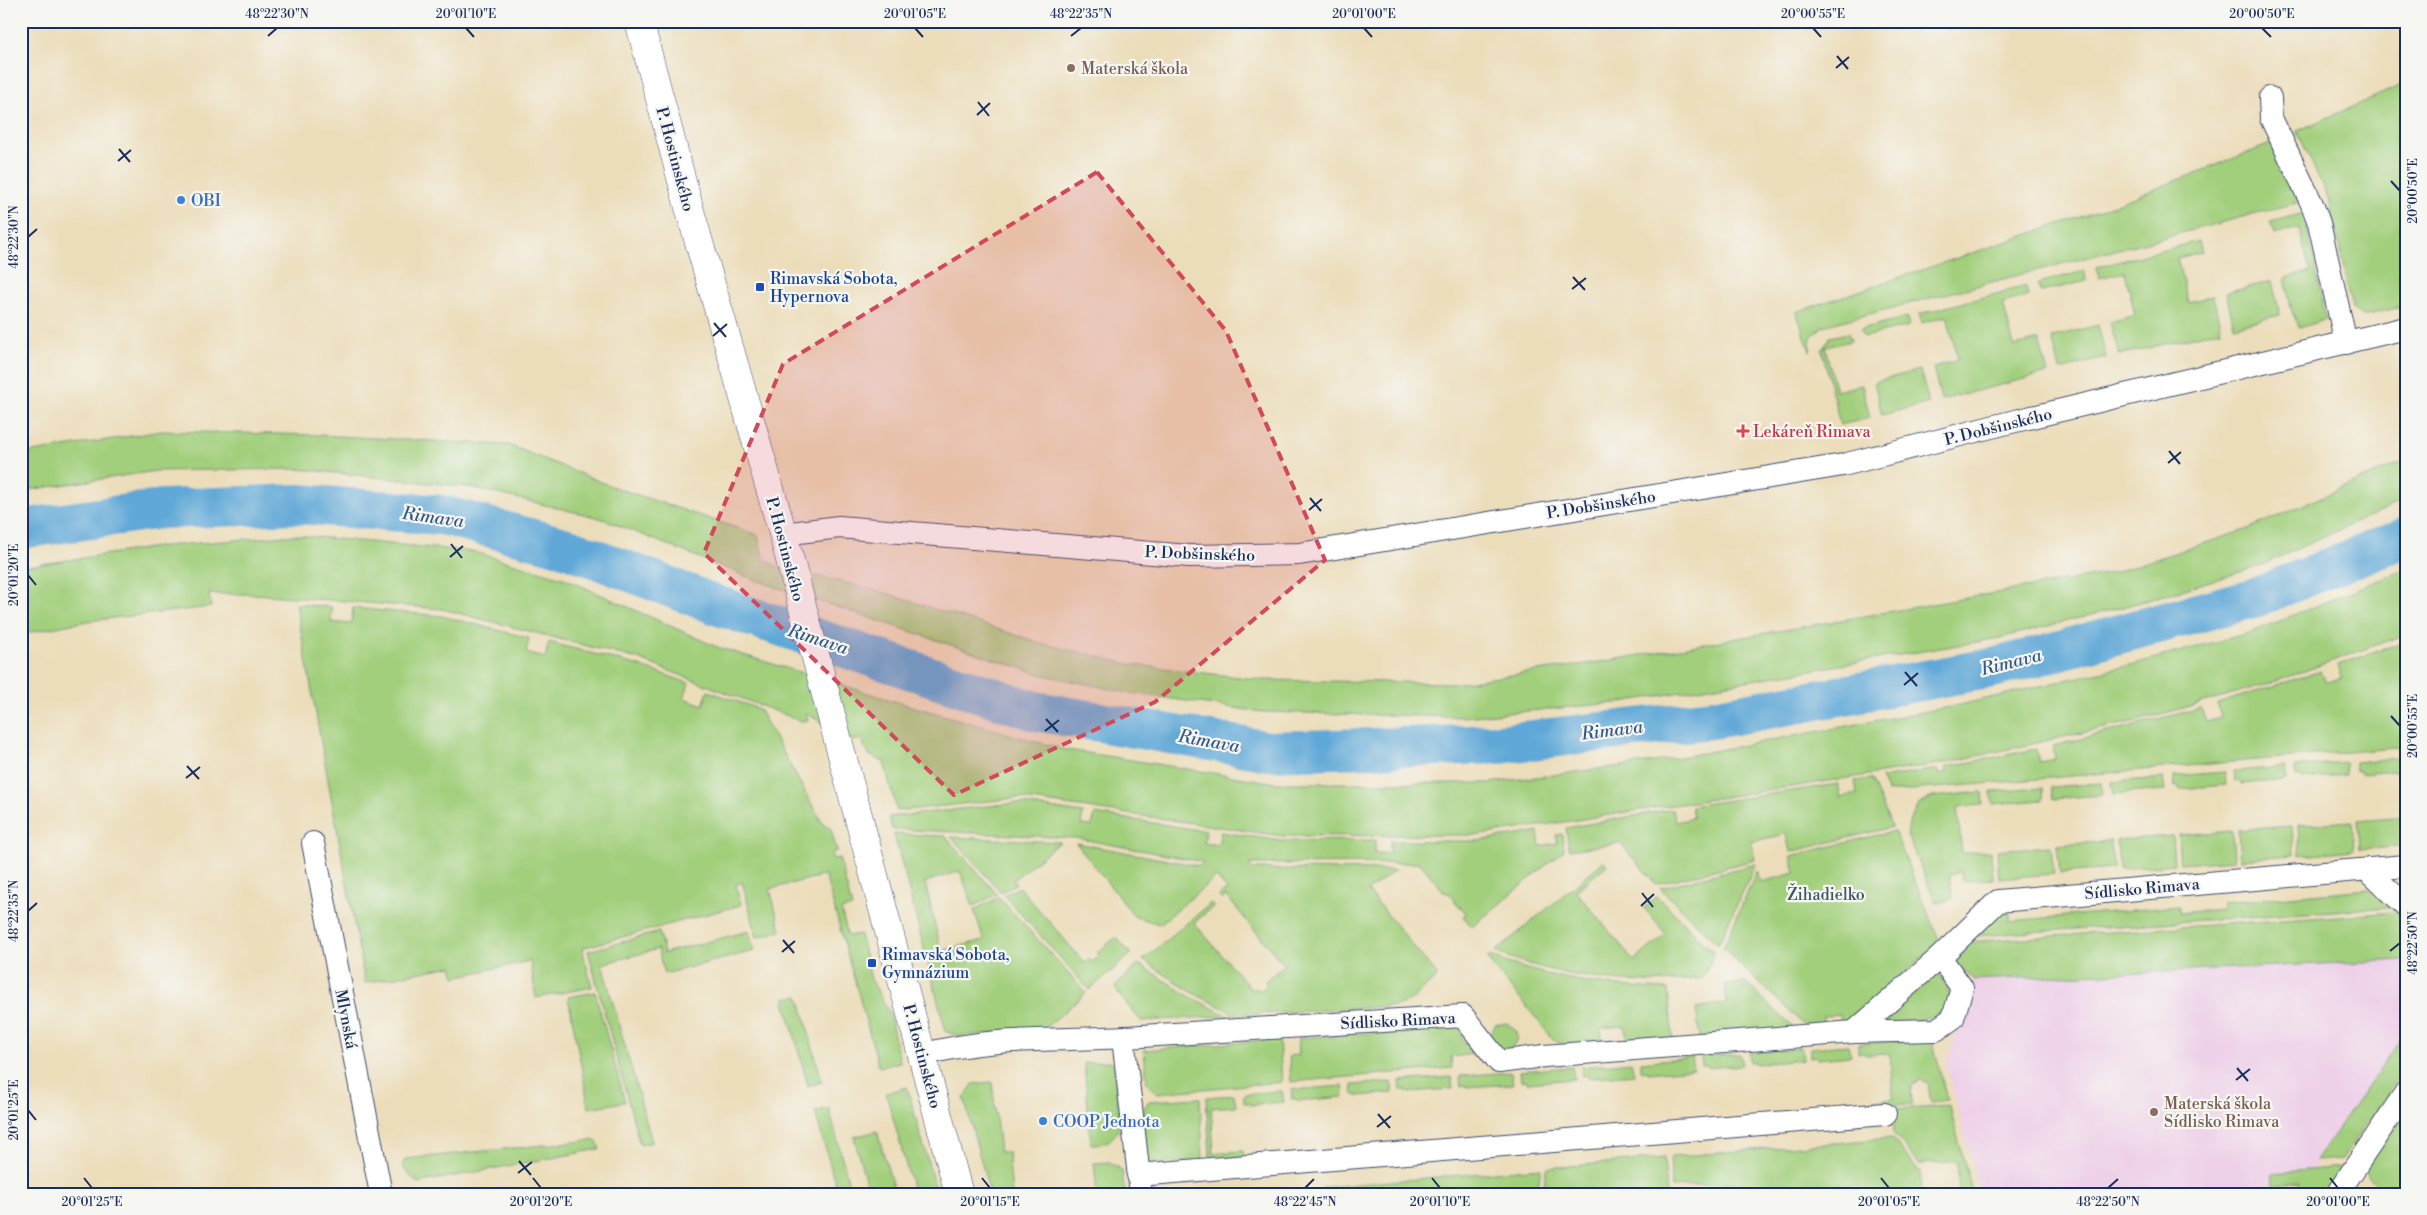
<svg xmlns="http://www.w3.org/2000/svg" width="2427" height="1215" viewBox="0 0 2427 1215" font-family="'Libre Bodoni',serif">
<rect width="100%" height="100%" fill="#f6f6f2"/>
<filter id="ink" filterUnits="userSpaceOnUse"><feTurbulence type="fractalNoise" baseFrequency=".02" numOctaves="2"/><feDisplacementMap in="SourceGraphic" scale="10" xChannelSelector="R" yChannelSelector="G"/><feConvolveMatrix kernelMatrix="1 2 1 2 8 2 1 2 1" color-interpolation-filters="sRGB"/></filter>
<filter id="wash" filterUnits="userSpaceOnUse"><feTurbulence type="fractalNoise" baseFrequency=".0096" numOctaves="4" result="noise"/><feDisplacementMap in="SourceGraphic" scale="20" xChannelSelector="R" yChannelSelector="G"/><feGaussianBlur stdDeviation="1.12" result="paint"/><feColorMatrix in="noise" values="0 0 0 0 0 0 0 0 0 0 0 0 0 0 0 0 0 1.4 0 .05"/><feComposite in="paint" operator="in"/></filter>
<g filter="url(#wash)">
<rect width="100%" height="100%" fill="#ecddba"/>
<polygon fill="#eed0e8" points="2406,960 2406,1032 2315,1160 2316,1170 2273,1173 2275,1194 1980,1194 1946,1064 1974,980"/>
<g fill="#a2cf7c" stroke="#5e7f6d">
<polygon points="2406,83 2406,306 2363,316 2352,308 2330,202 2297,131"/>
<polygon points="2273,143 2300,202 1823,326 1811,337 1810,351 1796,312 2098,211"/>
<polygon points="2304,213 2326,319 2300,328 2292,312 2285,278 2310,272 2299,228 2274,234 2270,222"/>
<polygon points="2199,241 2202,252 2177,258 2188,302 2213,296 2221,330 2119,355 2110,322 2135,315 2125,272 2099,278 2097,267"/>
<polygon points="2084,271 2087,281 2041,292 2038,283"/>
<polygon points="2272,281 2280,315 2234,326 2226,293"/>
<polygon points="2026,286 2028,296 2003,303 2014,346 2039,340 2048,373 1941,400 1933,367 1958,360 1947,316 1922,323 1919,314"/>
<polygon points="1907,317 1909,326 1864,337 1861,329"/>
<polygon points="2098,325 2106,358 2060,370 2052,337"/>
<polygon points="1848,333 1851,341 1825,347 1836,391 1862,385 1870,418 1840,425 1822,350 1830,337"/>
<polygon points="1920,370 1929,403 1882,415 1874,382"/>
<path d="M161 431 318 435 509 445 611 486 758 535 763 557C778 568 799 578 818 576L879 591 1041 643 1129 664 1264 680 1458 683 1612 660 2116 572 2248 529 2406 460V500L2257 567 2131 605 2000 638 1616 703 1463 717 1262 712 1124 692 1039 674 755 580 600 518 469 487 298 469 156 471 21 491V454Z"/>
<polygon points="296,535 475,552 566,579 717,647 904,704 1062,749 1276,783 1489,783 1654,762 1960,705 2130,665 2252,632 2406,569 2406,634 2277,681 2141,720 1945,763 1480,835 1283,836 1017,798 897,811 884,762 869,755 861,739 852,741 806,713 808,720 801,721 638,659 442,609 255,594 209,594 211,607 87,621 21,634 21,567 164,546"/>
<polygon points="296,604 332,607 331,622 351,624 353,608 442,616 529,638 526,653 545,658 549,642 636,665 689,683 684,698 703,705 708,691 759,709 824,826 830,826 837,851 831,853 833,859 839,858 852,907 841,910 848,936 860,934 871,979 889,1012 900,1062 879,1067 825,875 770,889 781,931 757,937 742,882 736,885 741,905 582,948 592,987 536,998 530,961 455,977 452,966 365,983"/>
<polygon points="2406,641 2406,747 1888,792 1881,778 1938,769 1939,774 1947,772 1946,767 2036,749 2039,762 2055,759 2053,746 2201,708 2206,722 2221,718 2217,704 2321,671 2326,683 2342,677 2338,665"/>
<polygon points="2406,757 2406,770 2361,774 2360,771 2355,771 2355,762"/>
<polygon points="2345,762 2346,775 2301,779 2301,776 2296,777 2295,767"/>
<polygon points="2286,767 2287,780 2241,784 2240,781 2235,782 2234,771"/>
<polygon points="2225,772 2226,785 2180,789 2179,786 2175,787 2174,776"/>
<polygon points="2163,778 2165,790 2113,794 2111,782"/>
<polygon points="1871,779 1892,827 1790,852 1786,834 1751,842 1755,860 1656,884 1620,843 1569,850 1566,828 1673,809 1676,822 1693,818 1691,806 1838,784 1841,797 1857,794 1855,781"/>
<polygon points="2101,783 2103,795 2053,799 2051,787"/>
<polygon points="2042,788 2043,800 1993,804 1991,792"/>
<polygon points="1982,792 1983,805 1957,807 1962,853 1991,851 1993,879 1962,881 1961,872 1949,875 1953,899 1936,903 1907,835 1910,819 1918,805 1932,797"/>
<polygon points="1015,803 1083,813 1081,825 1092,826 1095,814 1206,831 1204,843 1218,845 1221,832 1281,841 1375,840 1375,853 1390,853 1390,841 1477,841 1538,832 1540,846 1557,843 1556,835 1562,834 1564,850 1472,927 1463,916 1466,914 1447,892 1445,893 1420,863 1249,864 1253,869 1395,870 1368,891 1438,976 1410,1001 1396,1006 1237,1015 1193,993 1143,960 1211,903 1214,906 1194,923 1253,991 1257,988 1260,991 1267,985 1265,981 1284,965 1226,896 1222,900 1219,896 1227,889 1216,877 1160,924 1135,917 1076,843 1199,866 1204,862 1076,838 892,829 889,817"/>
<polygon points="2406,816 2406,846 2360,850 2358,820"/>
<polygon points="2352,821 2354,850 2300,855 2298,825"/>
<polygon points="2292,826 2294,855 2240,859 2238,830"/>
<polygon points="1894,831 1940,942 1841,1027 1840,1015 1823,1016 1823,1028 1808,1029 1723,948 1757,871 1761,882 1795,873 1791,856"/>
<polygon points="2232,831 2234,860 2180,864 2178,835"/>
<polygon points="894,834 945,836 997,894 973,906 960,871 925,882 941,951 984,940 974,910 999,897 1086,993 1044,1029 960,1036 946,1032"/>
<polygon points="2172,836 2174,864 2119,869 2117,840"/>
<polygon points="951,837 1060,842 1013,880 1016,884 1001,892"/>
<polygon points="2111,841 2113,869 2060,873 2057,845"/>
<polygon points="2051,846 2054,874 1999,878 1997,850"/>
<path d="M1604 861 1607 865 1576 891 1634 961 1666 934 1644 908 1657 896 1714 953 1703 978C1632 988 1561 978 1495 952Z"/>
<polygon points="1756,864 1718,944 1660,888"/>
<polygon points="1019,887 1085,963 1089,959 1092,962 1100,956 1097,953 1116,937 1131,954 1089,990 1004,895"/>
<polygon points="2368,889 2391,907 1974,936 1999,910 2006,909 2009,912 2010,921 2179,906 2179,913 2222,909 2222,902"/>
<polygon points="2397,912 2406,917 2406,960 1974,980 1956,964 1958,953 1967,942"/>
<polygon points="749,931 754,951 664,974 658,949 602,964 652,1142 640,1145 588,951 659,932 664,953"/>
<path d="M1490 956C1547 979 1606 987 1668 989L1673 1039 1627 1043 1625 1026 1601 1028 1602 1045H1562L1554 1040 1487 959Z"/>
<polygon points="1139,964 1189,996 1228,1016 1141,1021 1119,995 1115,986"/>
<path d="M1938 972C1975 1025 1914 1020 1880 1023Z"/>
<polygon points="1745,982 1796,1030 1700,1038 1696,1008 1727,1003 1725,985"/>
<polygon points="595,992 625,1102 589,1108 568,997"/>
<polygon points="799,996 822,1082 808,1086 784,998"/>
<polygon points="1507,1023 1516,1031 1517,1039 1511,1049 1499,1051 1488,1037 1495,1025"/>
<polygon points="1461,1027 1463,1043 1474,1043 1475,1054 1451,1057 1452,1068 1291,1082 1289,1056 1299,1055 1298,1038"/>
<polygon points="2406,1032 2406,1068 2342,1159 2315,1161"/>
<polygon points="1932,1038 1947,1100 1931,1102 1928,1083 1920,1080 1911,1086 1912,1104 1865,1107 1864,1101 1893,1098 1890,1054 1865,1055 1864,1053 1858,1053 1858,1044"/>
<polygon points="1279,1039 1282,1082 1157,1093 1147,1083 1144,1050"/>
<polygon points="1848,1045 1851,1056 1817,1059 1816,1056 1810,1057 1810,1048"/>
<polygon points="1801,1048 1803,1060 1756,1064 1756,1062 1750,1062 1749,1053"/>
<polygon points="1740,1054 1742,1065 1708,1068 1708,1066 1702,1066 1701,1056"/>
<polygon points="1692,1057 1694,1069 1648,1073 1647,1070 1641,1071 1641,1062"/>
<path d="M1110 1061 1114 1064 1120 1126C1112 1142 1106 1144 1091 1144L1084 1063Z"/>
<polygon points="1631,1062 1634,1074 1588,1078 1587,1075 1582,1076 1581,1067"/>
<polygon points="1572,1067 1574,1079 1527,1083 1527,1080 1521,1081 1520,1071"/>
<polygon points="1511,1072 1513,1084 1467,1087 1466,1085 1461,1086 1460,1076"/>
<polygon points="1451,1077 1453,1089 1407,1092 1406,1090 1401,1090 1400,1081"/>
<polygon points="992,1082 1000,1152 1008,1152 1012,1194 990,1194 964,1098 973,1084"/>
<polygon points="1391,1082 1393,1093 1358,1096 1358,1094 1353,1094 1352,1085"/>
<polygon points="1343,1086 1344,1097 1298,1101 1297,1099 1292,1099 1291,1090"/>
<polygon points="907,1087 937,1194 914,1194 886,1093"/>
<polygon points="1282,1091 1284,1102 1250,1105 1249,1103 1244,1103 1244,1094"/>
<polygon points="1234,1095 1236,1106 1211,1108 1214,1153 1243,1151 1244,1157 1214,1160 1210,1156 1206,1097"/>
<path d="M2406 1096V1191C2385 1192 2373 1186 2364 1167Z"/>
<polygon points="1200,1098 1203,1161 1150,1164 1146,1161 1142,1110 1149,1101"/>
<polygon points="1949,1105 1973,1194 1959,1194 1957,1162 1919,1164 1894,1134 1893,1109"/>
<polygon points="829,1108 850,1188 852,1194 836,1194 838,1193 815,1112"/>
<polygon points="877,1131 895,1194 869,1194 854,1137"/>
<polygon points="1892,1138 1920,1172 1921,1194 1860,1194 1858,1185 1814,1194 1735,1194 1734,1183 1672,1187 1670,1157"/>
<polygon points="593,1140 598,1143 600,1149 417,1183 402,1167 405,1159"/>
<polygon points="1664,1158 1667,1194 1543,1194 1546,1168"/>
<polygon points="1110,1162 1122,1171 1125,1194 1097,1194 1094,1163"/>
<polygon points="2344,1167 2324,1194 2300,1194 2299,1183 2279,1185 2280,1194 2275,1194 2273,1173"/>
<polygon points="1541,1168 1537,1194 1324,1194 1323,1187"/>
</g>
<g fill="none" stroke-linecap="round" stroke-linejoin="round">
<polyline stroke="#60a8d7" stroke-width="40" points="21,529 162,509 298,504 442,515 568,548 719,606 1035,711 1269,751 1499,744 1713,719 1997,667 2257,597 2406,537"/>
</g>
</g>
<g filter="url(#ink)">
<g fill="none" stroke-linecap="round" stroke-linejoin="round">
<defs>
<g id="minor">
<polyline points="2270,98 2271,118 2312,204 2319,223 2346,343"/>
<polyline points="783,534 839,527 1189,556 1299,554 1843,465 2007,423 2406,328"/>
<polyline points="313,843 381,1194"/>
<polyline points="2367,870 2406,906"/>
<polyline points="1854,1032 1936,1030 1953,1018 1962,988 1940,957"/>
<polyline points="1123,1038 1141,1194"/>
<path d="M922 1055C988 1036 1058 1041 1126 1037 1238 1031 1351 1022 1463 1016L1499 1062 1544 1056 1854 1032 1940 957 1998 901 2406 866"/>
<polyline points="1138,1175 1885,1114"/>
<polyline points="2337,1194 2406,1092"/>
</g>
<polyline id="tertiary" points="639,21 690,211 783,534 959,1194"/>
</defs>
<use href="#minor" stroke="#3a496c" stroke-width="24"/>
<use href="#tertiary" stroke="#3a496c" stroke-width="29"/>
<use href="#minor" stroke="#fff" stroke-width="22"/>
<use href="#tertiary" stroke="#fff" stroke-width="28"/>
</g>
</g>
<path fill="#d1495b" fill-opacity="0.2" stroke="#d1495b" stroke-width="4" stroke-dasharray="10 6" stroke-linejoin="round" d="M1097 172 1226 331 1325 560 1155 702 954 795 704 553 783 364Z"/>
<path fill="none" stroke="#1b2f5e" stroke-width="2" d="M466 28 474 37M915 28 923 37M1364 28 1372 37M1813 28 1821 37M2262 28 2271 37M268 36 277 28M1071 36 1081 28M1837 56 1848 69M1836 68 1849 57M978 102 989 116M977 115 990 103M119 149 130 162M118 161 131 150M2391 181 2400 191M28 237 37 229M1573 277 1585 290M1572 289 1586 278M714 323 726 337M713 336 727 324M2169 451 2180 464M2168 463 2181 452M1310 498 1321 511M1309 510 1322 499M451 544 462 558M450 557 463 546M28 575 36 585M1905 672 1917 686M1904 685 1918 673M2391 716 2400 726M1046 719 1058 732M1045 731 1059 720M187 766 199 779M186 778 200 767M1642 893 1653 907M1641 906 1654 894M28 911 37 903M783 940 794 953M2390 951 2400 943M782 952 795 941M2237 1068 2248 1081M2236 1080 2250 1069M28 1110 36 1120M1378 1114 1390 1128M1377 1127 1391 1116M519 1161 531 1175M518 1173 532 1162M84 1178 92 1188M533 1178 541 1188M982 1178 990 1188M1432 1178 1440 1188M1881 1178 1889 1188M2330 1178 2338 1188M1305 1188 1314 1179M2108 1188 2118 1179"/>
<g fill="#8d6e63" stroke="#f6f6f2" stroke-width="2">
<circle cx="1071" cy="68" r="5"/>
<circle cx="2154" cy="1112" r="5"/>
</g>
<g fill="#3f7fe0" stroke="#f6f6f2" stroke-width="2">
<circle cx="181" cy="200" r="5"/>
<circle cx="1043" cy="1121" r="5"/>
</g>
<g fill="#1a4fb4" stroke="#f6f6f2" stroke-width="2">
<rect x="755" y="282" width="10" height="10" rx="2.5"/>
<rect x="867" y="958" width="10" height="10" rx="2.5"/>
</g>
<path fill="#e0444e" stroke="#f6f6f2" stroke-width="2" d="M1740.5 423.5h5v5h5v5h-5v5h-5v-5h-5v-5h5z"/>
<g text-anchor="middle" stroke-width="4.5" stroke-linejoin="round" paint-order="stroke">
<g font-size="16" fill="#785e54" stroke="#f6f6f2" text-anchor="start">
<text x="1081" y="74">Materská škola</text>
<text x="2164" y="1109">Materská škola<tspan x="2164" dy="18">Sídlisko Rimava</tspan></text>
</g>
<g font-size="16" fill="#1b2f5e" stroke="#f6f6f2">
<text transform="translate(676 159) rotate(75)" y="6">P. Hostinského</text>
<text transform="translate(1998 426) rotate(-14)" y="6">P. Dobšinského</text>
<text transform="translate(1601 504) rotate(-9)" y="6">P. Dobšinského</text>
<text transform="translate(786 549) rotate(75)" y="6">P. Hostinského</text>
<text transform="translate(1200 553) rotate(2)" y="6">P. Dobšinského</text>
<text transform="translate(2142 888) rotate(-5)" y="6">Sídlisko Rimava</text>
<text transform="translate(347 1019) rotate(79)" y="6">Mlynská</text>
<text transform="translate(1398 1020) rotate(-3)" y="6">Sídlisko Rimava</text>
<text transform="translate(923 1056) rotate(75)" y="6">P. Hostinského</text>
</g>
<g font-size="16" fill="#366cbe" stroke="#f6f6f2" text-anchor="start">
<text x="191" y="206">OBI</text>
<text x="1053" y="1127">COOP Jednota</text>
</g>
<g font-size="16" fill="#164399" stroke="#f6f6f2" text-anchor="start">
<text x="770" y="284">Rimavská Sobota,<tspan x="770" dy="18">Hypernova</tspan></text>
<text x="882" y="960">Rimavská Sobota,<tspan x="882" dy="18">Gymnázium</tspan></text>
</g>
<g font-size="16" fill="#be3a42" stroke="#f6f6f2" text-anchor="start">
<text x="1753" y="437">Lekáreň Rimava</text>
</g>
<g font-size="16" fill="#3d5766" stroke="#f6f6f2">
<text x="1826" y="900">Žihadielko</text>
</g>
<g font-size="18" font-style="italic" fill="#335988" stroke="#f6f6f2">
<text transform="translate(433 517) rotate(8)" y="6">Rimava</text>
<text transform="translate(818 639) rotate(18)" y="6">Rimava</text>
<text transform="translate(2011 662) rotate(-14)" y="6">Rimava</text>
<text transform="translate(1612 730) rotate(-7)" y="6">Rimava</text>
<text transform="translate(1209 741) rotate(10)" y="6">Rimava</text>
</g>
</g>
<rect width="2427" height="1215" fill="none" stroke="#f6f6f2" stroke-width="55"/>
<rect x="28" y="28" width="2372" height="1160" fill="none" stroke="#1b2f5e" stroke-width="2"/>
<g font-size="12" text-anchor="middle" fill="#1b2f5e">
<text x="277" y="18">48°22'30"N</text>
<text x="466" y="18">20°01'10"E</text>
<text x="915" y="18">20°01'05"E</text>
<text x="1081" y="18">48°22'35"N</text>
<text x="1364" y="18">20°01'00"E</text>
<text x="1813" y="18">20°00'55"E</text>
<text x="2262" y="18">20°00'50"E</text>
<text transform="translate(2413 191) rotate(-90)" y="4">20°00'50"E</text>
<text transform="translate(14 237) rotate(-90)" y="4">48°22'30"N</text>
<text transform="translate(14 575) rotate(-90)" y="4">20°01'20"E</text>
<text transform="translate(2413 726) rotate(-90)" y="4">20°00'55"E</text>
<text transform="translate(14 911) rotate(-90)" y="4">48°22'35"N</text>
<text transform="translate(2413 943) rotate(-90)" y="4">48°22'50"N</text>
<text transform="translate(14 1110) rotate(-90)" y="4">20°01'25"E</text>
<text x="92" y="1206">20°01'25"E</text>
<text x="541" y="1206">20°01'20"E</text>
<text x="990" y="1206">20°01'15"E</text>
<text x="1305" y="1206">48°22'45"N</text>
<text x="1440" y="1206">20°01'10"E</text>
<text x="1889" y="1206">20°01'05"E</text>
<text x="2108" y="1206">48°22'50"N</text>
<text x="2338" y="1206">20°01'00"E</text>
</g>
</svg>
